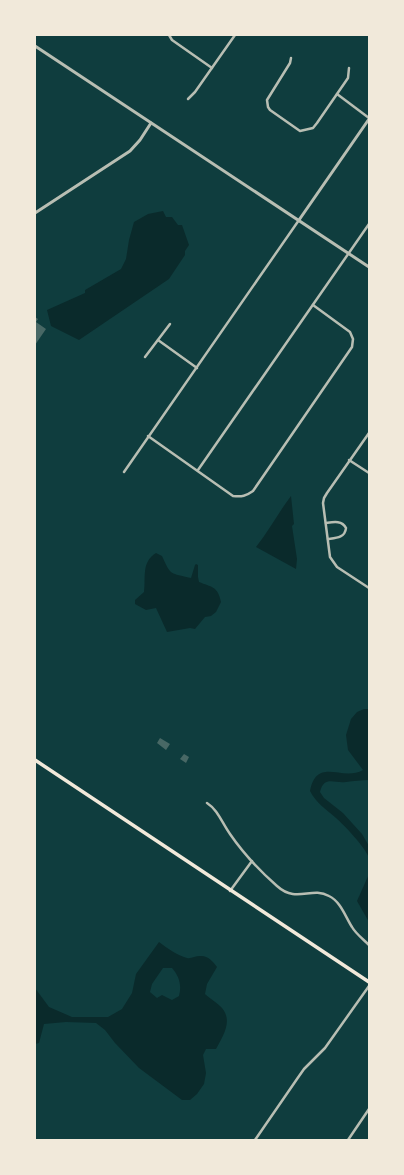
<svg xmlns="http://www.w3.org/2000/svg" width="404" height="1175" viewBox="0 0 404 1175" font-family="Inter,sans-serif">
<rect width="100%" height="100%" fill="#0f3d3e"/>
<g fill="#0a2a2b" fill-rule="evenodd">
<polygon points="163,211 166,217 172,217 178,225 182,225 189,245 185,251 185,255 169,279 79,340 51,326 47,310 85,293 85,290 121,269 126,259 129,240 134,222 148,214"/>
<path d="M291 496 294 524 292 526 297 559 296 569 256 547C269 531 278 513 291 496Z"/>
<path d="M156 553 162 556C171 576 170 573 191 578L195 565 196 564 198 565V577L199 582C211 587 218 586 221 602L216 612 211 616 205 617 195 629 190 628 167 632 156 608 146 610 135 604V600L144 592C146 578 141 562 156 553Z"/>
<path d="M364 709H369V780C361 780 354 781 346 782 335 784 324 775 320 792L324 798 343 813 362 834 369 846V858C366 848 344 825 336 818 326 809 316 803 310 791 317 756 342 782 363 770L348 750 346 735 351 719 357 712Z"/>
<polygon points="369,874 369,922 357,901"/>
<path d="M159 942C168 949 177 955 187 958 191 959 195 956 200 956 207 955 213 961 217 967L207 984 205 994C210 999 218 1003 222 1008 233 1021 223 1036 216 1049H206L203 1055 206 1073 204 1084 197 1094 190 1100H182L139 1068 115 1043 105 1030 96 1023 66 1022 44 1024 39 1043 35 1044V988L49 1007 72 1017H108L122 1009 132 993 136 974ZM163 968H172C179 976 182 985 179 996L172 1000 162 995 157 998 150 992 152 984Z"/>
</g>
<g fill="#486865">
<polygon points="35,317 38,319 36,322 46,329 35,345"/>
<polygon points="160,738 170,744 166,750 157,743"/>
<polygon points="184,754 189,757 186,763 180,759"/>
</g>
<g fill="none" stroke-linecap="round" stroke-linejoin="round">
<g stroke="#b8beb3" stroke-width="2.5">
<polyline points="169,35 172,40 212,68"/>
<polyline points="291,58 290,63 267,100 268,107 270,110 300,131 313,128 317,123 348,78 349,68"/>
<polyline points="337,94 369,118"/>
<polyline points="188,99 195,92 235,35"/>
<polyline points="158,340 197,368"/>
<polyline points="145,357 170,324"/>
<polyline points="369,433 327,493 324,498 323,503 330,557 337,567 369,588"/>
<path d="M148 436 233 496C242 497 246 496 253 491L352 347 353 339 350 332 313 305"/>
<polyline points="349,460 369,473"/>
<polyline points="198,470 369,224"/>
<polyline points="124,472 299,220"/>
<path d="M326 523C333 522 342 520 346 528 345 538 336 538 328 539"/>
<path d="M207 803C218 810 222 823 230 834 243 853 260 871 277 886 297 904 311 886 329 896 341 902 345 916 352 927 356 934 363 939 369 945"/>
<polyline points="230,891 252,861"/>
<polyline points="255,1140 297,1079 304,1069 325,1048 369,986"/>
<polyline points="348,1140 369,1109"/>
</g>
<g stroke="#b8beb3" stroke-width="3">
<polyline points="35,46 369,267"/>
<polyline points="35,213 130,151 140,140 151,123"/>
<polyline points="299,220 369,119"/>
</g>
<polyline stroke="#f1e9da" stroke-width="3.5" points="35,760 369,982"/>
</g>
<rect width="404" height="1175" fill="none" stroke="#f1e9da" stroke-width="72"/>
</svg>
